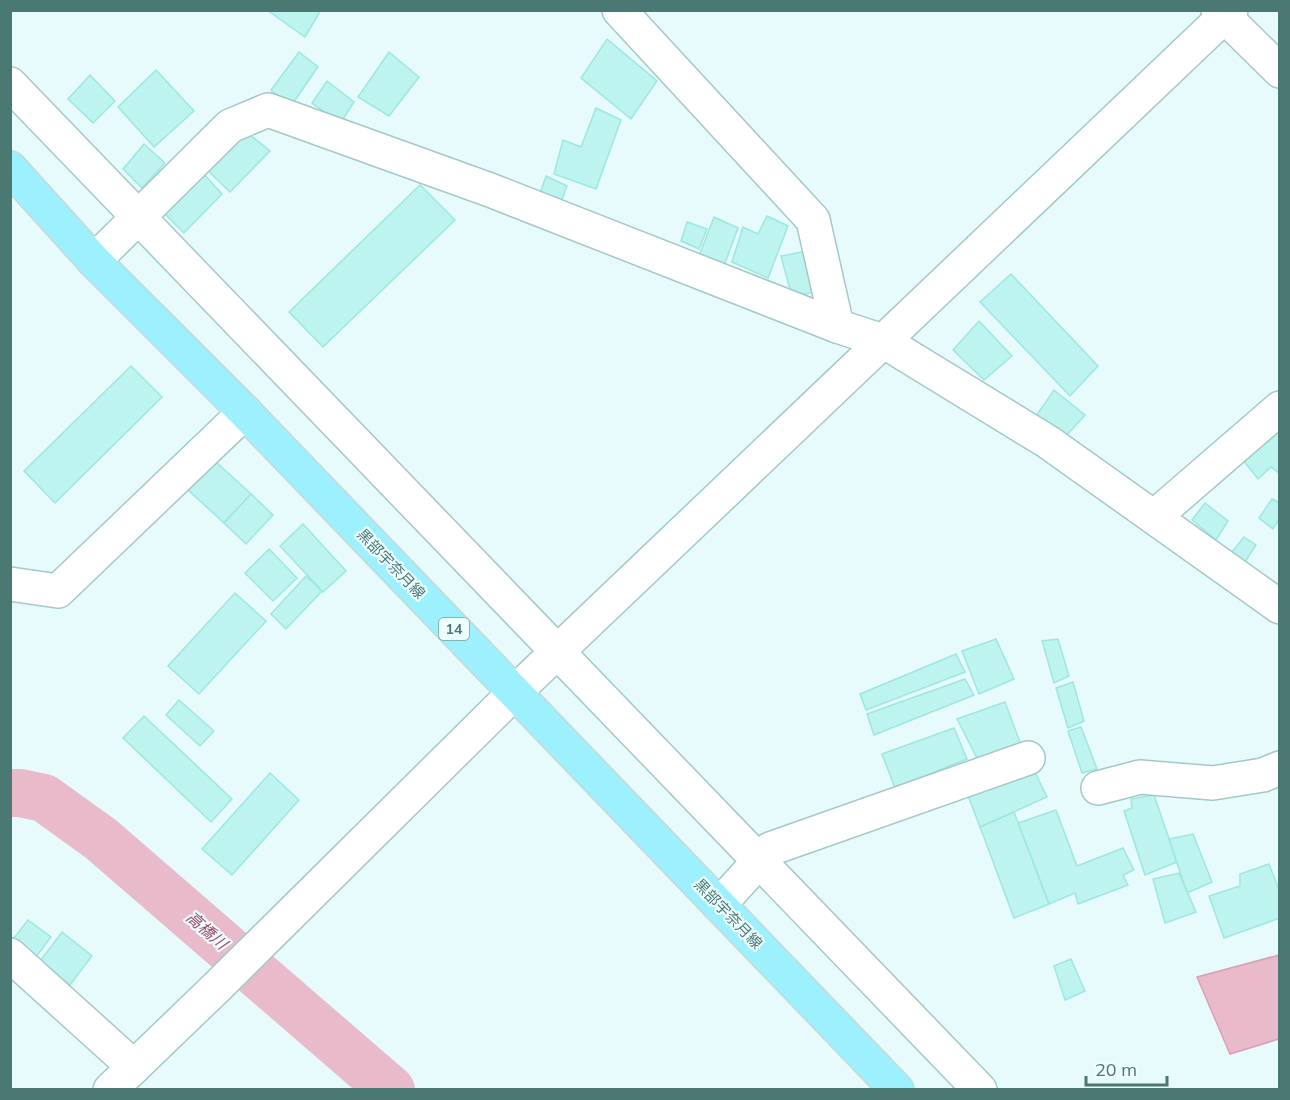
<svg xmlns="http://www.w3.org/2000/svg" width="1290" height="1100" viewBox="0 0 1290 1100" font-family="Mulish,'Noto Sans JP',sans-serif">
<rect width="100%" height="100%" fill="#e7fbfd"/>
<polygon fill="#e8baca" stroke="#db9fb3" stroke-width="1.5" points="1279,955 1279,1039 1230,1054 1197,977"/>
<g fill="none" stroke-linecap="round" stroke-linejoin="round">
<polyline stroke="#e8baca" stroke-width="48" points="10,793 20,793 44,798 101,839 391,1090"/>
</g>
<g fill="#bdf4ef" stroke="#9de7df" stroke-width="1.5">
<polygon points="267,10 321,10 305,37"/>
<polygon points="607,39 657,81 631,119 581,78"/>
<polygon points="299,52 318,67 291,106 271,90"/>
<polygon points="389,52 419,77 389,116 358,97"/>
<polygon points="156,70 194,111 154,147 118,107"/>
<polygon points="90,75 115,101 93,123 68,99"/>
<polygon points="327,81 354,102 340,124 312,103"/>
<polygon points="596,108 621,120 596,189 554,174 563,140 581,147"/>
<polygon points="244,130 270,151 230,192 204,167"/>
<polygon points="144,144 165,163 142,188 123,169"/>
<polygon points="202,172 222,194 184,233 161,210"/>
<polygon points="546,176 567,186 559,208 538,199"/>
<polygon points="420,185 455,220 323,347 289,312"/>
<polygon points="767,216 788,226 768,278 732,262 743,227 758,234"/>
<polygon points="714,217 738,228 722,271 697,261"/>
<polygon points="687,222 707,229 699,249 681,241"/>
<polygon points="812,250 819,291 792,297 781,256"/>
<polygon points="1011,274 1098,366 1070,396 980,302"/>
<polygon points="979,321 1012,356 984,380 953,350"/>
<polygon points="131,366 162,397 55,503 24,471"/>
<polygon points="1054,390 1085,415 1065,437 1036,416"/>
<polygon points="1280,429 1280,474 1271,467 1258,479 1243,460"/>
<polygon points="215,461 251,494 224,523 188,490"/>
<polygon points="251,494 273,515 246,544 224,523"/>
<polygon points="1272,499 1280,503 1280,518 1273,529 1259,518"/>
<polygon points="1205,503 1228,521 1216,540 1192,520"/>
<polygon points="303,524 346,571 323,592 280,546"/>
<polygon points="1244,537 1256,545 1245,562 1231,553"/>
<polygon points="269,549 297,578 273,601 245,573"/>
<polygon points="306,576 322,591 286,629 271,614"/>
<polygon points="235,593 266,621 199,694 168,666"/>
<polygon points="996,639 1014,679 979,694 962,651"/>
<polygon points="1058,639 1069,676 1054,683 1042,641"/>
<polygon points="956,654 965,672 866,710 860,694"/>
<polygon points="965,679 974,695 874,735 867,714"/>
<polygon points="1073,682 1084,721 1068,728 1056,688"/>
<polygon points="179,700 214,731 200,746 166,715"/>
<polygon points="1005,702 1021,745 978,760 957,719"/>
<polygon points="144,716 232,799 211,822 123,738"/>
<polygon points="1081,727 1097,769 1082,773 1068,731"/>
<polygon points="954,728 967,759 895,788 882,754"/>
<polygon points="1033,768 1047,797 980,827 967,793"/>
<polygon points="270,773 299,800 232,875 202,849"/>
<polygon points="1154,795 1177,862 1145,875 1124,811 1132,808 1131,799"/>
<polygon points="1056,810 1077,866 1123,848 1134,870 1123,875 1128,885 1078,904 1075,893 1049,904 1018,823"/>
<polygon points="1014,812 1049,904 1014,918 980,827"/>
<polygon points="1193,834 1212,882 1187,893 1169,839"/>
<polygon points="1269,864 1280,893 1280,918 1224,938 1209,896 1240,886 1240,874"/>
<polygon points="1179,873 1196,912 1165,923 1153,879"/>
<polygon points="28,920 51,937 36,957 13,939"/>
<polygon points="62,932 92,956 70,985 40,961"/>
<polygon points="1071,959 1085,991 1065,1000 1054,966"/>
</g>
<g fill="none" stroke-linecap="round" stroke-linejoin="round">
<defs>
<g id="minor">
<polyline points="619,10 813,220 837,326"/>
<polyline points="1218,10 1280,71"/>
<polyline points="10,84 980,1090"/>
<polyline points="94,261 230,126 268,110 490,190 837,326 883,341 1048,442 1280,607"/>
<polyline points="1154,517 1280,408"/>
<polyline points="10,584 58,591 245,412"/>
<polyline points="1098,788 1140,777 1213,783 1263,775 1280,768"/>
<polyline points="719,905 770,849 1028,758"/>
<polyline points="10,955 134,1067"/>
<polyline points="110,1090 217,987 515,692 1231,10"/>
</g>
<polyline id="major" points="10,168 94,261 245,412 897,1090"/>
</defs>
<use href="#minor" stroke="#a3c9c7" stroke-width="36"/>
<use href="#major" stroke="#c8d7d5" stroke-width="36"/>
<use href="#minor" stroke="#fff" stroke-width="33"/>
<use href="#major" stroke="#9df1fe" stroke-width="33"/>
</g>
<g text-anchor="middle" stroke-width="4.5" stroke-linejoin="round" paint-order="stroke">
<rect fill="#eefdff" stroke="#7aa19c" stroke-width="1.5" x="439" y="618" width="30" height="22" rx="4.5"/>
<g font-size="14" font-weight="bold" fill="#497972">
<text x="454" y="634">14</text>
</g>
<g font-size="15" fill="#497972" stroke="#eefdff">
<text transform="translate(391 564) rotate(46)" y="5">黒部宇奈月線</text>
<text transform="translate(728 914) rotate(46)" y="5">黒部宇奈月線</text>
</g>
<g font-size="16" font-style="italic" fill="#a34a67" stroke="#eefdff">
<text transform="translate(207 930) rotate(41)" y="6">高橋川</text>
</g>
</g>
<rect width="1290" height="1100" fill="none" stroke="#497972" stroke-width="24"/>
<path d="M1086 1076v9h81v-9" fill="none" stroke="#497972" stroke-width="3"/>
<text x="1095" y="1076" font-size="18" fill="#497972" stroke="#eefdff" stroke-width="4.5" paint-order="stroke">20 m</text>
</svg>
